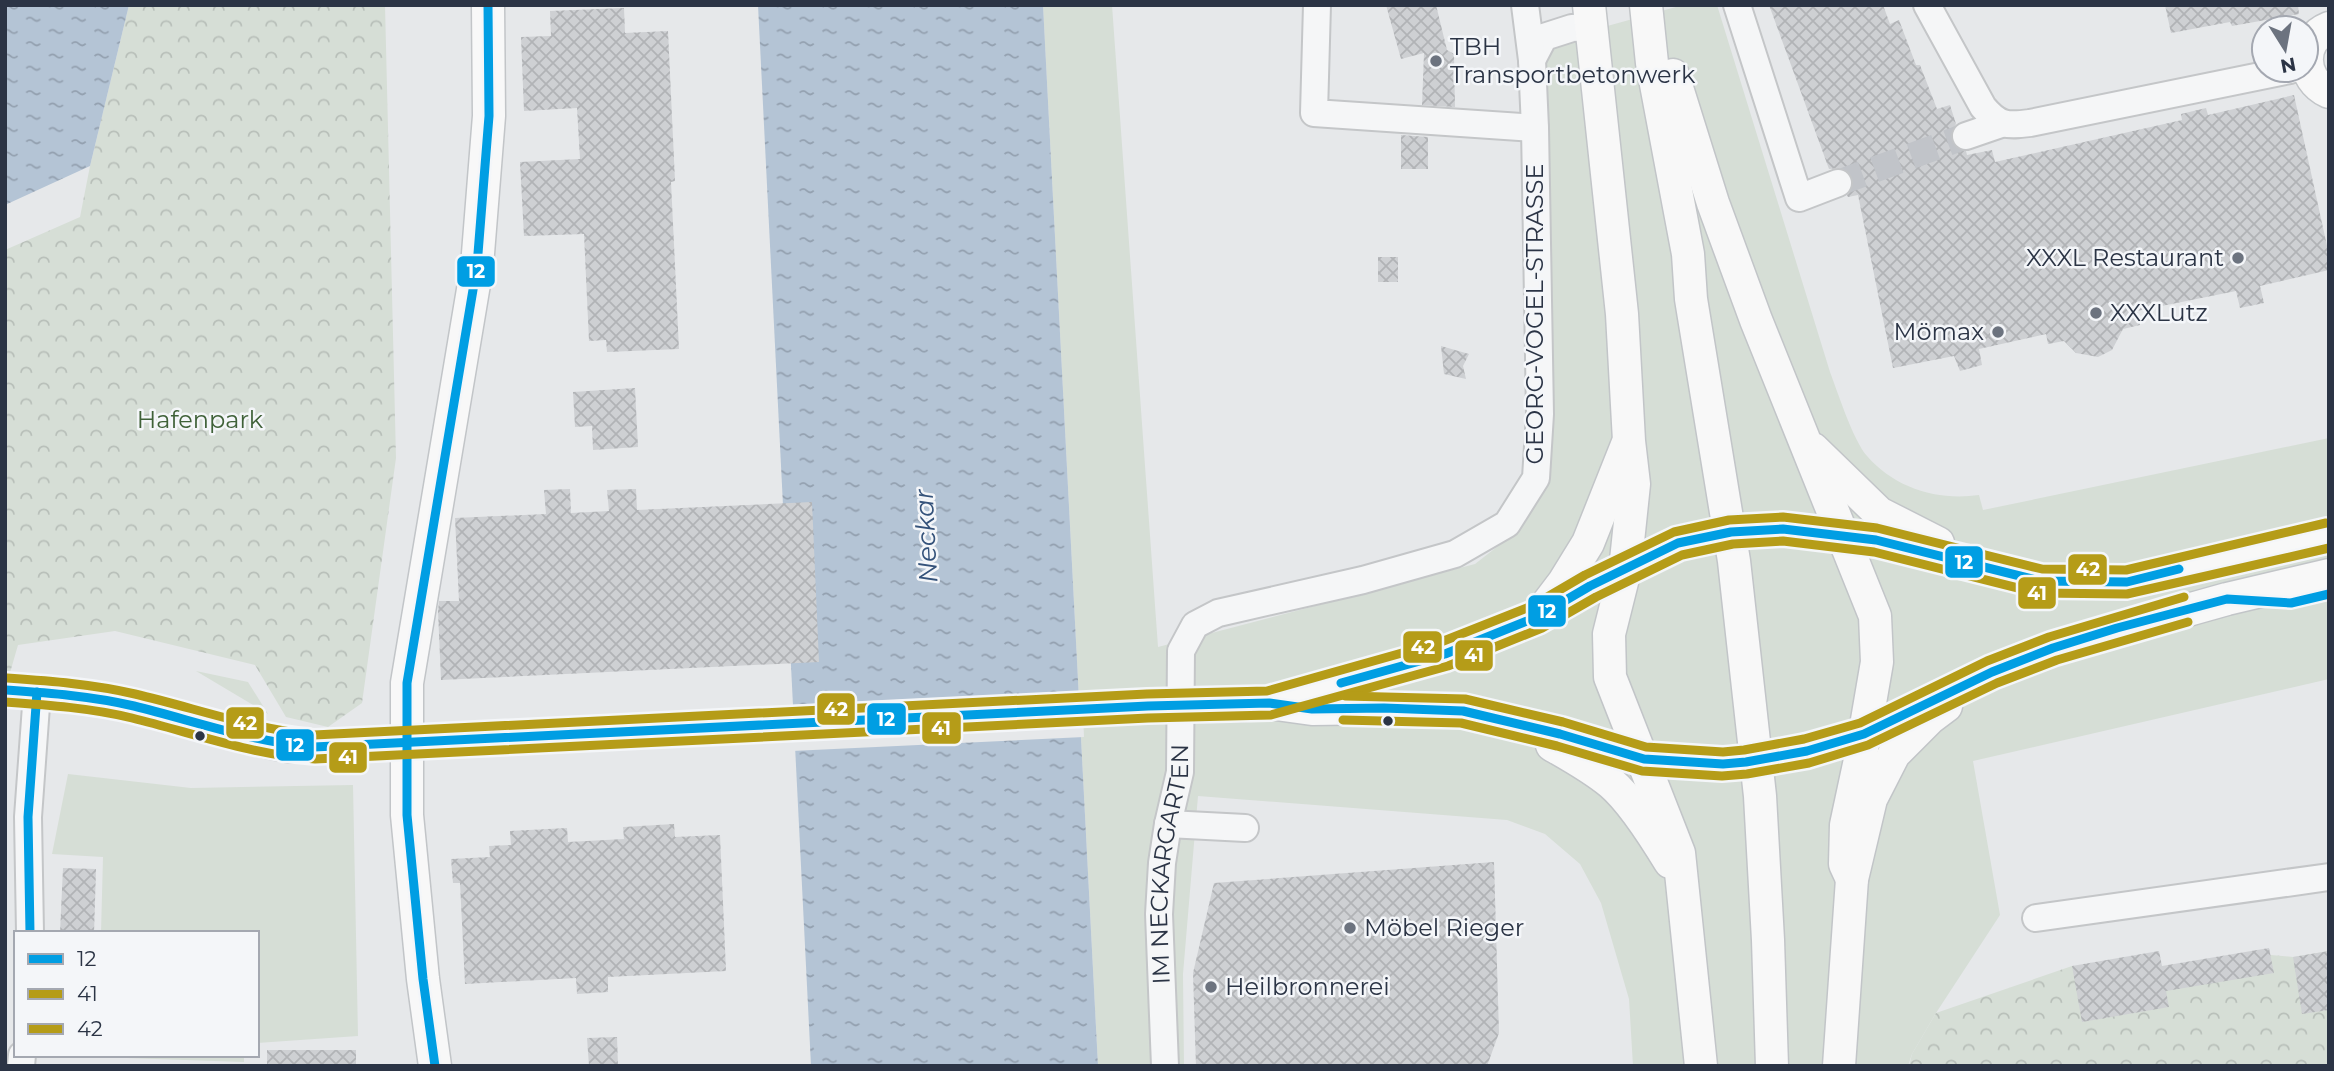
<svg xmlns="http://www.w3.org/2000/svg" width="2334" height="1071" viewBox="0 0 2334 1071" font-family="Montserrat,sans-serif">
<defs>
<pattern id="park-crowns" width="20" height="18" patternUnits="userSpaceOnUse" patternTransform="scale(1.75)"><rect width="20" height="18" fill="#d6ded6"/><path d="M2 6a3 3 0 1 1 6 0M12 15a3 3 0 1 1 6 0" fill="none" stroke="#b8bfb9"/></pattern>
<pattern id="water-ripples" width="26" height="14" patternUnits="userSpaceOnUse" patternTransform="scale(1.75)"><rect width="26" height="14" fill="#b4c4d5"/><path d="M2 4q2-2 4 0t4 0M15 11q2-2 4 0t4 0" fill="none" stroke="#93a0af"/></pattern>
<pattern id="building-cross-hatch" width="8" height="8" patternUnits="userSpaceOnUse" patternTransform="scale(1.75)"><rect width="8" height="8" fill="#ced0d3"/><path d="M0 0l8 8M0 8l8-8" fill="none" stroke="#b1b3b6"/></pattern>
</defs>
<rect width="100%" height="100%" fill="#e6e8ea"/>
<g fill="#d6ded6">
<path d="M1043 5H1112L1158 647 1475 564 1516 532 1546 488 1550 321 1542 71 1548 53 1557 40 1683 5H1717L1830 372C1838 393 1853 440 1867 456 1895 488 1937 501 1979 495L1983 510 2329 438V679L1973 761 2000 915 1936 1013 1912 1054 1908 1066H1633L1629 999 1601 903 1580 864 1545 834 1507 820 1198 796 1183 974 1184 1066H1098Z"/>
<polygon points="196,671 248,682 268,714"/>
<polygon points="68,774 191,788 353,785 358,1036 257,1043 257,933 101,933 103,857 52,854"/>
<polygon points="127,1055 244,1055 244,1062 126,1058"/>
</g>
<g fill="url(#park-crowns)">
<polygon points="129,5 385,5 396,458 362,703 328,727 286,717 255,665 115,631 18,645 5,690 5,250 80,217 90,166"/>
<polygon points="2329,951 2329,1066 1909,1066 1912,1054 1936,1013 2072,966 2188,969 2271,955 2293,957"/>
</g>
<g fill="url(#water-ripples)">
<polygon points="5,5 129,5 90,166 5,205"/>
<polygon points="758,5 1043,5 1098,1066 811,1066"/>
</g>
<polygon fill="#e6e8ea" points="1082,691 1084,737 792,751 790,705"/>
<g fill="url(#building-cross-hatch)">
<polygon points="1386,5 1436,5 1447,50 1454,54 1455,107 1422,105 1424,53 1401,59"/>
<polygon points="1769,5 1883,5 1890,24 1899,20 1916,65 1920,65 1937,109 1950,105 1956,124 1950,134 1951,142 1955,147 1966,151 1967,155 1992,150 1995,162 2182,120 2181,114 2206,108 2208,115 2294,95 2329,255 2329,270 2260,286 2264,303 2240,308 2236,291 2137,311 2140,325 2123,329 2112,350 2098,357 2076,353 2064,341 2048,344 2046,334 1979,349 1982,365 1960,371 1954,356 1893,368 1858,195 1848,197 1847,195 1853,186 1853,178 1848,171 1841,168 1829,169"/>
<polygon points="2165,5 2298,5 2299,14 2232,26 2230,22 2171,33"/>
<polygon points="624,8 625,33 668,31 675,181 671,182 679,349 607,352 606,340 589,341 584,234 524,236 520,162 580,159 577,108 524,111 521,37 551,36 550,11"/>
<polygon points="1401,135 1428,137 1428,169 1401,169"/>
<rect x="1378" y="257" width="20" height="25"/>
<polygon points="1441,346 1469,354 1463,366 1466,379 1444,374"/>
<polygon points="635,388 638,447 593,450 592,426 575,427 573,392"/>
<polygon points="570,489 571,513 609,511 607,490 636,489 637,510 812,502 819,662 441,680 438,611 439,601 459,601 455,518 546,514 544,490"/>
<polygon points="674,824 675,837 720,835 726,971 608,977 608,992 577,994 576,978 465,984 460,883 453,883 451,859 490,857 489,846 511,845 510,831 567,828 568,842 624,839 623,827"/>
<polygon points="1494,862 1499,1033 1487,1066 1196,1066 1193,973 1214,883"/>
<polygon points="63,868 96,869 94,933 60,933"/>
<polygon points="2269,948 2274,973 2166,991 2169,1007 2082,1022 2072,966 2159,951 2162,966"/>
<polygon points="2329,951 2329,1010 2302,1014 2293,957"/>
<polygon points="617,1037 618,1066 589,1066 587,1038"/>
<rect x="267" y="1050" width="89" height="16"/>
</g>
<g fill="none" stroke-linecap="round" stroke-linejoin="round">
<polyline stroke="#c1c4c9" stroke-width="26" stroke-dasharray="26 13" stroke-linecap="butt" points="1838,183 1966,136"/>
<defs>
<g id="minor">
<polyline points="1317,5 1314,113 1535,128"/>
<polyline points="1737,5 1799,198 1838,183"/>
<path d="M1927 5 1983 107C1999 126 2007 126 2030 123L2290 70"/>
<polyline points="1532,60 1544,37 1572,28 1591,27"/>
<polyline points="1966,136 2001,124"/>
<polyline points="1168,824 1245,828"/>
<polyline points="2036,918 2329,877"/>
<polyline points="30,933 28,817 37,692"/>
<polyline points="21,1066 22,1055"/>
<path id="s1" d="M1165 1066 1159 914 1162 863 1168 824 1180 772 1181 651 1195 625 1218 613 1363 580 1455 554 1507 524 1536 478 1540 414 1535 128 1532 60 1525 5"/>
</g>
<g id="major">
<polyline points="1589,5 1622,314 1629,441 1634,484 1625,570 1609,634 1610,677 1679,853 1701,1066"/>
<polyline points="1646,5 1652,63 1688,254 1691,299 1734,561 1760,796 1768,940 1772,1066"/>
<path d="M2329 28C2299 40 2300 79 2329 92"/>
<polyline points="1673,75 1713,203 1756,320 1875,616 1877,662 1861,755 1846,825 1845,864 1852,879"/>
<polyline points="1813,449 1879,513 1938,543"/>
<polyline points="1783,529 1876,540 2040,581 2127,582 2329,535"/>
<polyline points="1545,607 1564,582 1588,543 1627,445"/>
<path d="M5 690C49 693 92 696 135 706 186 719 236 737 288 746"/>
<polyline points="1287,698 1445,654 1537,617 1590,586 1678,543"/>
<polyline points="1242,705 1269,703 1312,709 1384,708 1463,711 1560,734 1644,759 1704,763"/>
<path d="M1552 745C1573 757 1593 768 1611 783 1631 800 1656 839 1670 862"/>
<polyline points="1807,751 1864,734 1992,672 2053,648 2227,599 2329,575"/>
<polyline points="435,1066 423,979 407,815 407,683 477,266 489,116 488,5"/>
<polyline points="1839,1066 1852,879 1871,799 1894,754 1930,718 1946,706"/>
</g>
</defs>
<use href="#minor" stroke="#c4c6c8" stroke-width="30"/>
<use href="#major" stroke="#c2c5c8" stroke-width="35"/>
<use href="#minor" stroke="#f5f6f7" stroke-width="26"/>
<use href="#major" stroke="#f8f8f8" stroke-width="32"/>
<defs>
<g id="major-bridge">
<polyline points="1678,543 1731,532 1783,529"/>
<polyline points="288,746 314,747 1148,706 1242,705"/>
<polyline points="1704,763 1746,762 1807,751"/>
</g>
</defs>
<use href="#major-bridge" stroke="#c2c5c8" stroke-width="35" stroke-linecap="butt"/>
<use href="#major-bridge" stroke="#f8f8f8" stroke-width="32"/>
<defs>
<g id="bus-1">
<polyline points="1341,683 1445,654 1537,617 1590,586 1678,543 1731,532 1783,529 1876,540 2040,581 2127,582 2179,569"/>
<path d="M5 690C48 693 92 696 134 706 195 721 252 742 314 747L1148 706 1269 703 1312 709 1384 708 1463 711 1560 734 1644 759 1723 764 1746 762 1807 751 1864 734 1992 672 2053 648 2117 628 2227 599 2291 603 2329 594"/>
<polyline points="30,933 28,817 37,692"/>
<polyline points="435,1066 423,979 407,815 407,683 477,266 489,116 488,5"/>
</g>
<g id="bus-2">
<path d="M5 702C48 705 91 708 132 718 193 733 252 755 315 759L1148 718 1271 715 1448 666 1542 628 1596 597 1682 555 1733 544 1783 541 1874 552 2038 593 2127 594 2329 548"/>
<polyline points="1343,720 1461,723 1557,746 1642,771 1722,776 1747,774 1809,763 1868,745 1997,683 2057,660 2188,622"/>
</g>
<g id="bus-3">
<path d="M6 678C49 681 93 684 135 694 195 708 252 729 314 735L1147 694 1267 691 1441 642 1532 606 1585 575 1674 532 1729 520 1783 517 1877 528 2042 569 2126 570 2326 523"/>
<polyline points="1345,696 1465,699 1563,722 1646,747 1723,752 1744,750 1804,739 1860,723 1987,661 2049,637 2184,597"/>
</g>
</defs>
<use href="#bus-1" stroke="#f4f6f9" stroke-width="14"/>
<use href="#bus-2" stroke="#f4f6f9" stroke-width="14"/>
<use href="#bus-3" stroke="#f4f6f9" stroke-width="14"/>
<use href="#bus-1" stroke="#009ee3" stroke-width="9"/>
<use href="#bus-2" stroke="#b59c18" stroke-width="9"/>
<use href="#bus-3" stroke="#b59c18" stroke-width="9"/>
</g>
<g fill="#6c737f" stroke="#f4f6f9" stroke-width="2.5">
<circle cx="1436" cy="61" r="7"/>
<circle cx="2238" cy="258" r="7"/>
<circle cx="2096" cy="313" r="7"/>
<circle cx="1998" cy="332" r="7"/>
<circle cx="1350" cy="928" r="7"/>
<circle cx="1211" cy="987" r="7"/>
</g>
<g fill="#2b3445" stroke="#f4f6f9" stroke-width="2.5">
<circle cx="1388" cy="721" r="6"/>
<circle cx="200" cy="736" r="6"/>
</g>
<g text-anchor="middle" stroke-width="5" stroke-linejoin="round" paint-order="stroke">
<g font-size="24" fill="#2b3445" stroke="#f4f6f9" text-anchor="start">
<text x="1450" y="55">TBH<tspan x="1450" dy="28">Transportbetonwerk</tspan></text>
<text x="2224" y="266" text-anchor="end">XXXL Restaurant</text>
<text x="2110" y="321">XXXLutz</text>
<text x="1984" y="340" text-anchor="end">Mömax</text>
<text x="1364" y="936">Möbel Rieger</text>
<text x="1225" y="995">Heilbronnerei</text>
</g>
<g font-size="24" fill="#2b3445" stroke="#f4f6f9">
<text transform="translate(1535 314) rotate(-90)" y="8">GEORG-VOGEL-STRASSE</text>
<text dy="8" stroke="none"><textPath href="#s1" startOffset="203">IM NECKARGARTEN</textPath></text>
</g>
<g font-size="24" fill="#3f6138" stroke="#f4f6f9">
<text x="200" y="428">Hafenpark</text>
</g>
<g font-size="26" font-style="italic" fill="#34527a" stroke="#f4f6f9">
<text transform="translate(926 536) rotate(-93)" y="9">Neckar</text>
</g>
</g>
<g stroke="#f4f6f9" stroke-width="2.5">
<rect x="456" y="255" width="40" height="33" rx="7" fill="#009ee3"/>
<rect x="1944" y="545" width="40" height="34" rx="7" fill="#009ee3"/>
<rect x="2067" y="553" width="41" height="33" rx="7" fill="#b59c18"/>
<rect x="2017" y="576" width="40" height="34" rx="7" fill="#b59c18"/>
<rect x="1527" y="594" width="40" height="34" rx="7" fill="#009ee3"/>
<rect x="1402" y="630" width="41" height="34" rx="7" fill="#b59c18"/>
<rect x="1454" y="639" width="40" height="33" rx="7" fill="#b59c18"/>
<rect x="816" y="692" width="40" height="34" rx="7" fill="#b59c18"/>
<rect x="866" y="702" width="41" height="34" rx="7" fill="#009ee3"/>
<rect x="225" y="706" width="40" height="34" rx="7" fill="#b59c18"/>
<rect x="921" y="711" width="41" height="34" rx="7" fill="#b59c18"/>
<rect x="275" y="728" width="40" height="34" rx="7" fill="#009ee3"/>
<rect x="328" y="741" width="40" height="33" rx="7" fill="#b59c18"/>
</g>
<g font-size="19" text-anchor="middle" font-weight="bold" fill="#fff">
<text x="476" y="278">12</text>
<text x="1964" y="569">12</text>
<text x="2088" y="576">42</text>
<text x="2037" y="600">41</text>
<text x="1547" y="618">12</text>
<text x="1423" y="654">42</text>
<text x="1474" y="662">41</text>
<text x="836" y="716">42</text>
<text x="886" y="726">12</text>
<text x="245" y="730">42</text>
<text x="941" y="735">41</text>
<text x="295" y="752">12</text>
<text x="348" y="764">41</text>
</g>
<rect width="2334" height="1071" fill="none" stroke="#2b3445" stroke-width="14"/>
<rect x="14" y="931" width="245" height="126" fill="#f4f6f9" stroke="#a4a8b1" stroke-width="2"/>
<rect x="28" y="954" width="35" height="10" fill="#009ee3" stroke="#a4a8b1" stroke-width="2"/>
<text x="77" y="966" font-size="21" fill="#2b3445">12</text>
<rect x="28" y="989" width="35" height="10" fill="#b59c18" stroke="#a4a8b1" stroke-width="2"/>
<text x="77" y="1001" font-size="21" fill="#2b3445">41</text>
<rect x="28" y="1024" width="35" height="10" fill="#b59c18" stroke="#a4a8b1" stroke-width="2"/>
<text x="77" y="1036" font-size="21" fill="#2b3445">42</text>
<g transform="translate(2285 49) rotate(169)"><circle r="33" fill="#f4f6f9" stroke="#a4a8b1" stroke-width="2"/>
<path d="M0-5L12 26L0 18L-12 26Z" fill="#6c737f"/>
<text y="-10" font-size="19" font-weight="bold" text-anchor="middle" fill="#2b3445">N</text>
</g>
</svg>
